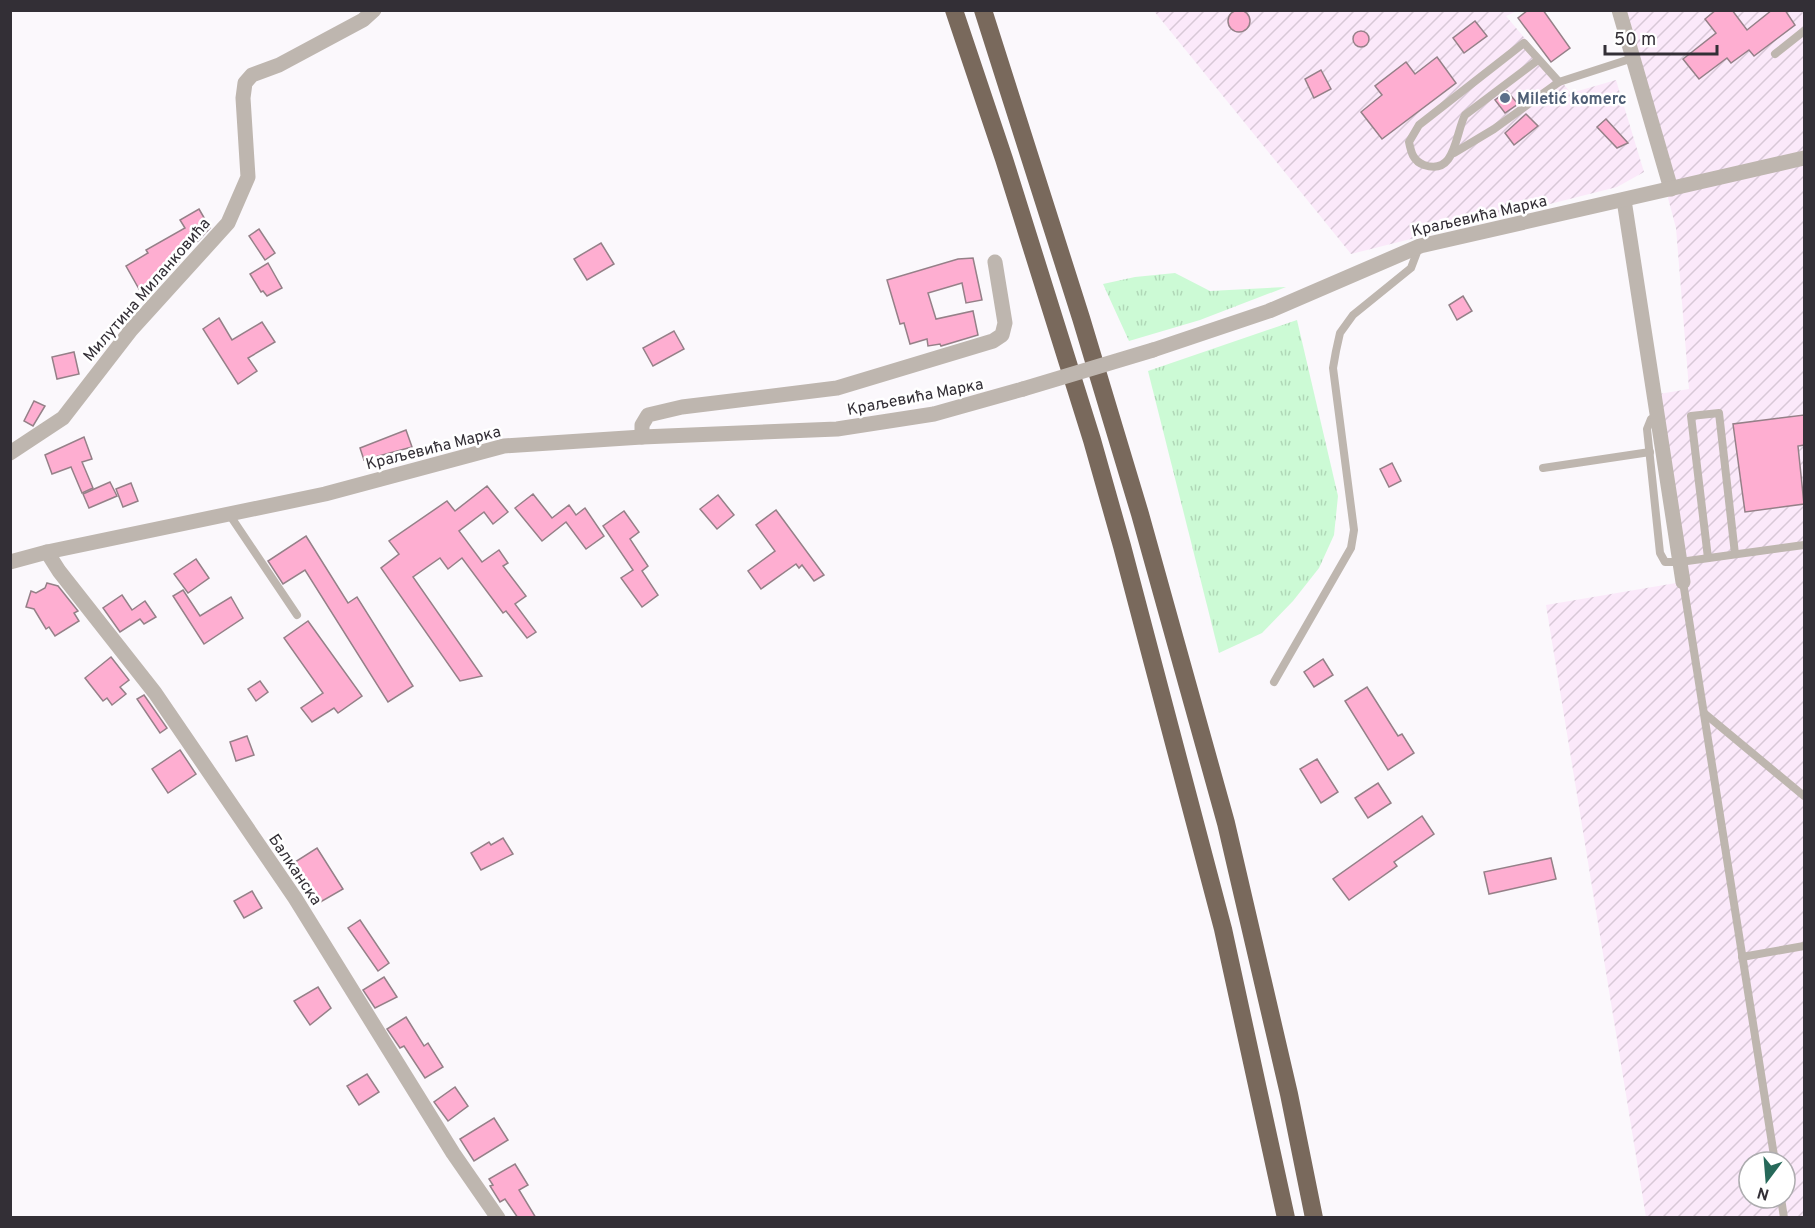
<svg xmlns="http://www.w3.org/2000/svg" width="1815" height="1228" viewBox="0 0 1815 1228" font-family="Overpass,sans-serif">
<defs>
<pattern id="industrial-furrows" width="10" height="10" patternUnits="userSpaceOnUse" patternTransform="scale(1.5)"><rect width="10" height="10" fill="#fbe9fa"/><path d="M-1 1l2-2M0 10L10 0M9 11l2-2" fill="none" stroke="#d8c8d7"/></pattern>
<pattern id="grass-tufts" width="24" height="20" patternUnits="userSpaceOnUse" patternTransform="scale(1.5)"><rect width="24" height="20" fill="#ccfad5"/><path d="M3 7l-1-3M5 7V3M7 7l1-3M15 17l-1-3M17 17v-4M19 17l1-3" fill="none" stroke="#b0d7b7"/></pattern>
</defs>
<rect width="100%" height="100%" fill="#fbf8fc"/>
<g fill="url(#industrial-furrows)" fill-rule="evenodd">
<polygon points="1154,11 1517,11 1506,16 1571,93 1616,80 1644,172 1617,187 1351,254"/>
<path d="M1618 11H1804V1217H1646L1546 605 1682 582 1653 395 1689 389 1676 228ZM1749 1162H1785V1198H1749Z"/>
</g>
<g fill="url(#grass-tufts)">
<polygon points="1175,273 1210,291 1286,287 1200,320 1129,341 1103,284 1135,277"/>
<polygon points="1297,320 1338,496 1334,535 1319,568 1293,601 1262,633 1219,653 1148,371"/>
</g>
<g fill="#feaed1" stroke="#958088" stroke-width="1.5">
<polygon points="1528,10 1543,10 1570,48 1551,62 1518,18"/>
<polygon points="1716,10 1732,10 1747,30 1772,10 1785,10 1795,25 1754,56 1749,50 1731,63 1727,58 1699,79 1683,59 1716,33 1705,19"/>
<circle cx="1239" cy="21" r="11"/>
<polygon points="1475,21 1487,36 1464,53 1453,38"/>
<circle cx="1361" cy="39" r="8"/>
<polygon points="1437,57 1456,83 1382,139 1361,112 1382,95 1375,86 1406,62 1415,74"/>
<polygon points="1321,70 1331,89 1314,98 1305,79"/>
<polygon points="1507,91 1518,104 1505,113 1495,100"/>
<polygon points="1526,114 1538,126 1514,145 1505,133"/>
<polygon points="1606,119 1628,143 1617,148 1597,127"/>
<polygon points="199,209 210,228 198,241 174,254 179,262 177,265 139,289 126,266 148,253 146,250 185,228 180,220"/>
<polygon points="259,229 275,253 265,260 249,236"/>
<polygon points="601,243 614,264 587,280 574,259"/>
<polygon points="973,258 982,300 966,303 962,283 928,293 936,319 973,311 978,335 941,346 940,344 928,346 927,339 910,344 904,323 900,324 887,280 958,259"/>
<polygon points="268,263 282,288 267,296 263,291 261,292 250,274"/>
<polygon points="1463,296 1472,311 1457,320 1449,305"/>
<polygon points="219,318 232,340 262,322 275,342 248,358 257,371 238,384 203,329"/>
<polygon points="674,331 684,349 653,366 643,348"/>
<polygon points="74,352 79,374 57,379 52,357"/>
<polygon points="34,401 45,406 33,426 24,421"/>
<polygon points="1804,415 1804,445 1798,446 1804,504 1745,512 1733,424"/>
<polygon points="406,430 412,447 364,460 360,448"/>
<polygon points="84,437 92,459 82,462 93,488 82,493 71,467 52,474 45,455"/>
<polygon points="1392,463 1401,481 1389,487 1380,469"/>
<polygon points="110,482 117,496 89,508 83,494"/>
<polygon points="131,483 138,501 123,507 116,489"/>
<polygon points="487,486 508,512 493,524 484,512 459,531 482,562 499,550 508,563 503,566 526,596 515,604 536,632 527,638 506,611 503,613 462,558 448,569 440,558 413,577 482,676 460,681 381,568 399,554 389,541 447,501 455,511"/>
<polygon points="533,494 552,518 569,505 576,515 585,508 604,536 586,549 566,522 542,541 515,508"/>
<polygon points="718,495 734,515 717,529 700,509"/>
<polygon points="776,510 824,575 814,581 802,565 799,568 796,564 761,589 748,571 775,551 756,525"/>
<polygon points="624,511 639,532 630,539 648,566 642,571 658,595 642,607 621,578 633,570 603,526"/>
<polygon points="306,536 348,603 357,597 413,686 388,702 305,570 283,584 268,561"/>
<polygon points="196,559 209,578 188,593 174,574"/>
<polygon points="47,583 58,586 78,611 74,613 79,621 55,636 49,627 46,629 34,609 26,607 31,591 36,593 45,588"/>
<polygon points="183,590 200,616 231,597 243,618 204,644 173,596"/>
<polygon points="122,595 132,610 145,601 156,617 144,624 140,619 120,632 103,608"/>
<polygon points="308,621 362,696 338,713 334,708 312,722 301,708 323,693 284,638"/>
<polygon points="111,657 129,680 120,687 126,694 112,705 107,698 103,701 85,678"/>
<polygon points="1323,659 1333,675 1314,687 1304,672"/>
<polygon points="260,681 268,692 256,701 248,689"/>
<polygon points="1367,687 1398,736 1402,734 1414,753 1388,770 1345,701"/>
<polygon points="144,695 167,728 160,733 137,699"/>
<polygon points="247,736 254,755 236,761 230,742"/>
<polygon points="180,750 196,774 168,793 152,769"/>
<polygon points="1317,759 1338,792 1321,803 1300,769"/>
<polygon points="1378,783 1391,803 1368,818 1355,798"/>
<polygon points="1422,816 1434,834 1394,862 1397,866 1349,900 1333,879"/>
<polygon points="503,838 513,854 481,870 471,853 489,842 491,845"/>
<polygon points="317,848 343,889 317,904 295,862"/>
<polygon points="1551,858 1556,879 1489,894 1484,872"/>
<polygon points="252,891 262,908 244,918 234,901"/>
<polygon points="360,920 389,963 378,971 348,928"/>
<polygon points="384,977 397,997 375,1008 363,990"/>
<polygon points="318,987 331,1008 310,1025 294,1001"/>
<polygon points="406,1017 424,1046 428,1043 443,1067 425,1078 404,1046 400,1048 387,1029"/>
<polygon points="367,1074 379,1092 359,1105 347,1086"/>
<polygon points="455,1087 468,1106 448,1121 434,1102"/>
<polygon points="494,1118 508,1140 474,1161 460,1139"/>
<polygon points="515,1164 528,1185 519,1190 536,1218 518,1218 505,1199 500,1202 490,1186 493,1185 489,1179"/>
</g>
<g fill="none" stroke-linecap="round" stroke-linejoin="round">
<g stroke="#beb6af" stroke-width="8">
<polyline points="1775,54 1804,31"/>
<path d="M1538 60 1465 115C1455 134 1456 176 1424 165 1413 161 1411 152 1409 142L1419 125 1524 43 1559 82"/>
<polyline points="1454,153 1494,129 1559,82 1633,58"/>
<polyline points="1656,417 1651,419 1647,429 1660,553 1665,562 1680,562 1804,545"/>
<polyline points="1543,468 1650,452"/>
<polyline points="229,514 297,615"/>
<polyline points="1708,558 1691,416 1719,413 1735,554"/>
<polyline points="1683,582 1775,1162"/>
<polyline points="1274,682 1351,548 1354,530 1333,368 1336,351 1340,333 1353,315 1411,268 1419,247"/>
<polyline points="1704,713 1804,796"/>
<polyline points="1742,957 1804,946"/>
<polyline points="1781,1198 1784,1218"/>
</g>
<g stroke="#beb6af" stroke-width="15">
<polyline points="1619,10 1671,189"/>
<polyline points="1624,200 1683,582"/>
<polyline points="1153,350 1269,311 1420,246 1804,158"/>
<polyline points="642,437 642,425 648,415 682,407 837,388 993,341 1002,335 1005,323 995,262"/>
<polyline points="10,453 63,418 131,330 228,223 248,177 243,98 245,83 252,75 279,65 363,20 374,10"/>
<polyline points="47,552 59,571 155,693 295,898 453,1153 498,1218"/>
<polyline points="10,562 47,552 325,494 504,446 642,437 837,429 934,414 1023,389"/>
</g>
<g stroke="#79695c" stroke-width="18">
<polyline points="954,10 1004,159 1092,440 1122,546 1223,929 1286,1218"/>
<polyline points="983,10 1081,318 1140,514 1226,823 1289,1094 1314,1218"/>
</g>
<polyline stroke="#beb6af" stroke-width="15" points="1023,389 1153,350"/>
</g>
<circle fill="#5c6f8a" stroke="#fff" stroke-width="2" cx="1505" cy="98" r="6"/>
<g text-anchor="middle" stroke-width="5" stroke-linejoin="round" paint-order="stroke">
<g font-size="16" font-weight="bold" fill="#4e5e75" stroke="#fff" text-anchor="start">
<text x="1517" y="104">Miletić komerc</text>
</g>
<g font-size="16" fill="#332f36" stroke="#fff">
<text transform="translate(1479 215) rotate(-13)" y="6">Краљевића Марка</text>
<text transform="translate(146 289) rotate(-49)" y="6">Милутина Миланковића</text>
<text transform="translate(915 396) rotate(-11)" y="6">Краљевића Марка</text>
<text transform="translate(433 447) rotate(-14)" y="6">Краљевића Марка</text>
<text transform="translate(296 869) rotate(56)" y="6">Балканска</text>
</g>
</g>
<rect width="1815" height="1228" fill="none" stroke="#332f36" stroke-width="24"/>
<g transform="translate(1767 1180) rotate(196)"><circle r="28" fill="#ffffff" stroke="#adacaf" stroke-width="1.5"/>
<path d="M0-4.5L10 22L0 15L-10 22Z" fill="#27695a"/>
<text y="-9" font-size="16" font-weight="bold" text-anchor="middle" fill="#332f36">N</text>
</g>
<path d="M1605 45v9h112v-9" fill="none" stroke="#332f36" stroke-width="3"/>
<text x="1614" y="45" font-size="18" fill="#332f36" stroke="#ffffff" stroke-width="4.5" paint-order="stroke">50 m</text>
</svg>
